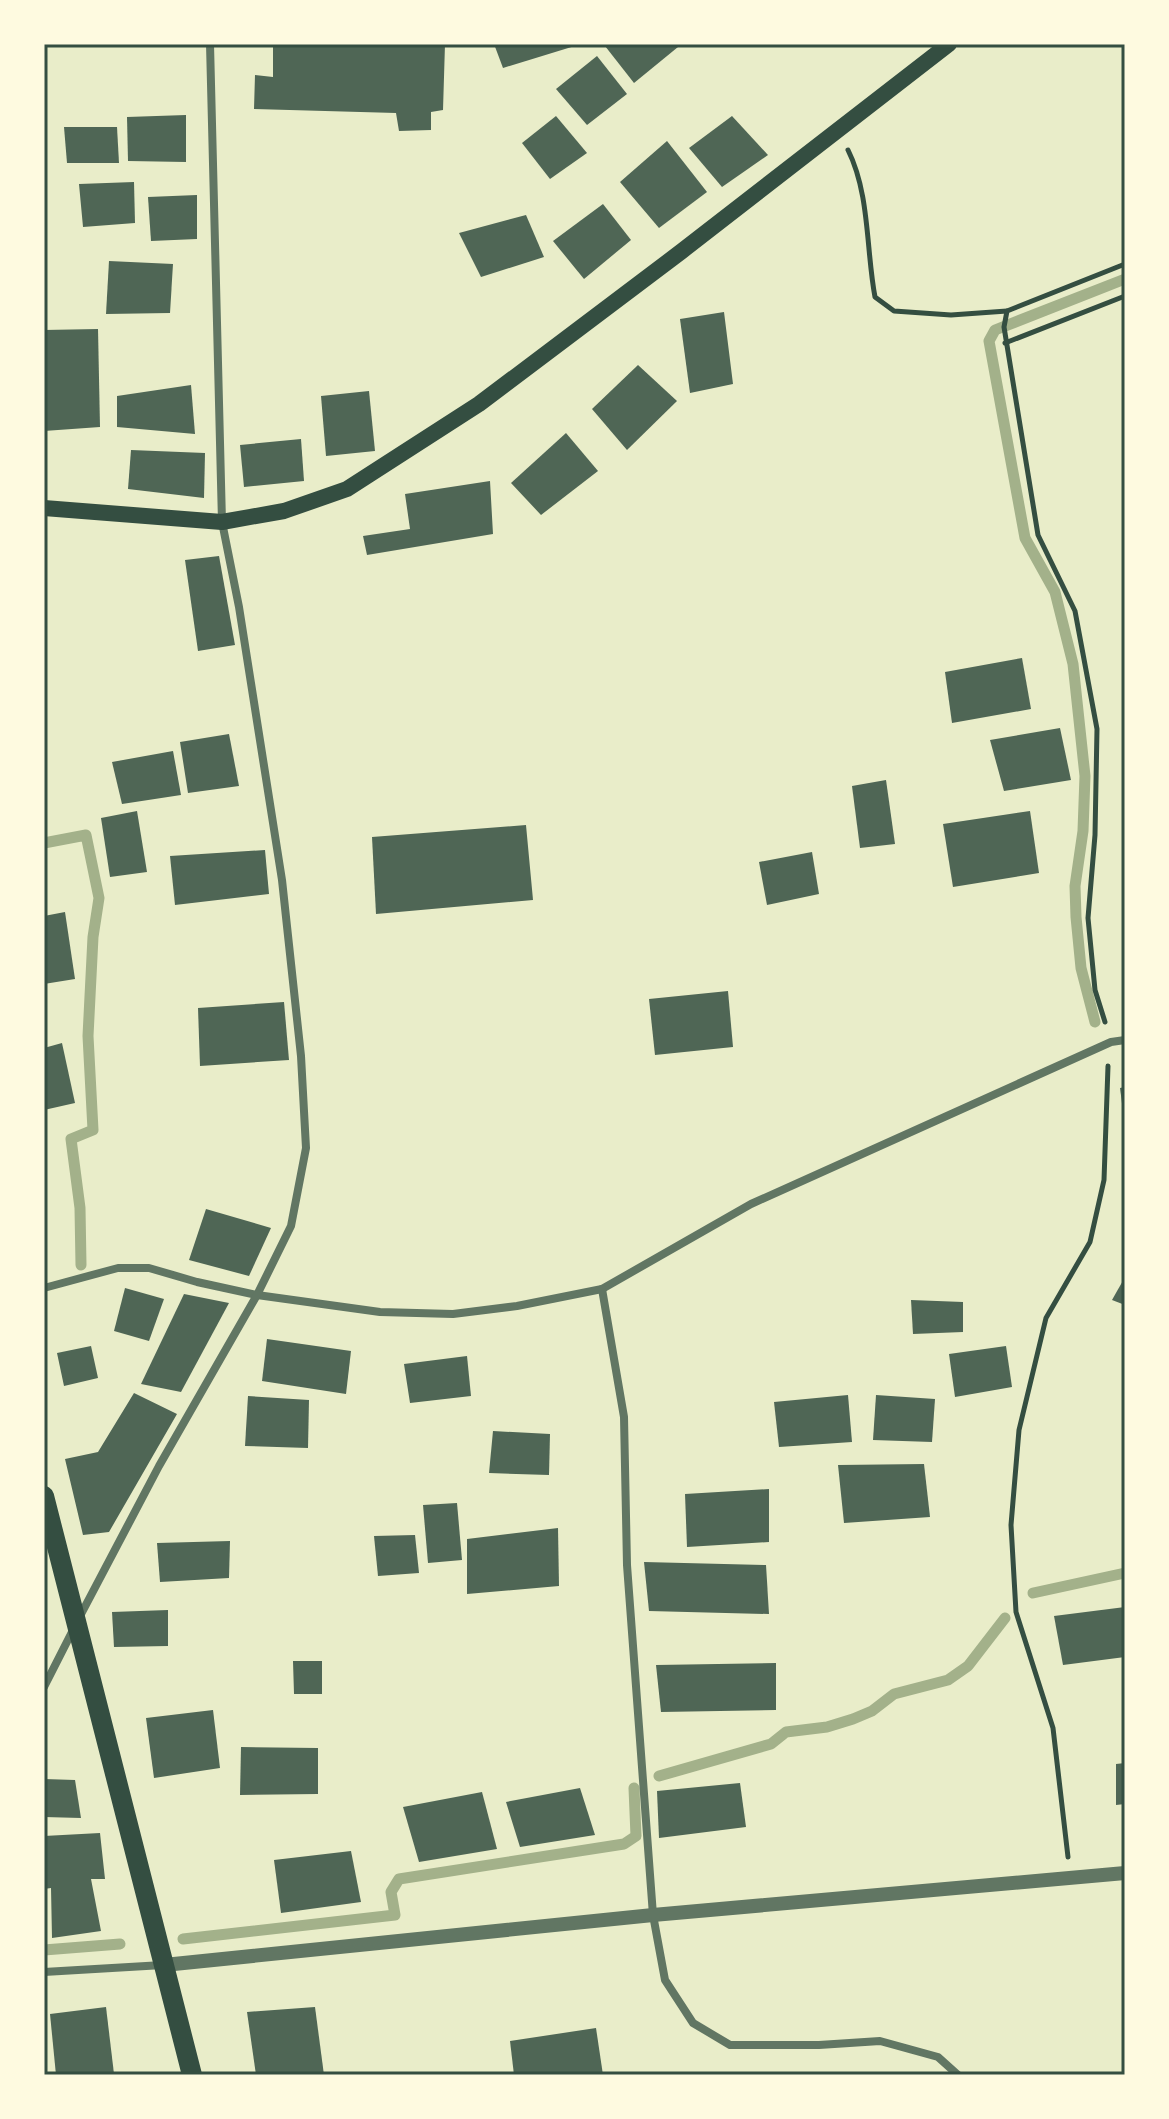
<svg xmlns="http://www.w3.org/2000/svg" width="1169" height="2119" viewBox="0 0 1169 2119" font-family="Ubuntu,sans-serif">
<rect width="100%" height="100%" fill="#e9edc9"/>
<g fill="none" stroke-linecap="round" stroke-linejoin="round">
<g stroke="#a3b18a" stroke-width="11">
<polyline points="44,843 86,835 99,898 93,937 88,1036 93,1130 71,1139 80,1208 81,1265"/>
<polyline points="1095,1022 1081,968 1076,917 1075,886 1083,831 1085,776 1073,664 1055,592 1025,538 989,341 995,330 1125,279"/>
<polyline points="1033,1593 1125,1573"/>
<polyline points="659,1776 771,1744 786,1732 827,1727 853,1719 872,1711 894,1694 948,1680 968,1666 1005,1618"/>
<polyline points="183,1939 395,1915 391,1892 399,1879 624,1844 636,1836 634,1788"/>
<polyline points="44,1950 120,1944"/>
</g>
</g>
<g fill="#4f6655">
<polygon points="273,44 445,44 443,110 431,112 431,130 399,131 396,113 254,109 255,75 273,77"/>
<polygon points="494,44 578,44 578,45 503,68"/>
<polygon points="608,44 676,44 678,47 634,83 605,46"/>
<polygon points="597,56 627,94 587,125 556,89"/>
<polygon points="186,115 186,162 128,161 127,117"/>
<polygon points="556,116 587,153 550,179 522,143"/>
<polygon points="732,116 768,155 722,187 689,148"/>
<polygon points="64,127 117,127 119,163 67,163"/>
<polygon points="667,141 707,192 659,228 620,182"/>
<polygon points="134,182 135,223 83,227 79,184"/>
<polygon points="197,195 197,239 151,241 148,197"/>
<polygon points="603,204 631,240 584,279 553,241"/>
<polygon points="526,215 544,257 481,277 459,233"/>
<polygon points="109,261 173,264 170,313 106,314"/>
<polygon points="724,312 733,384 690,393 680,319"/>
<polygon points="98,329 100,427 44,431 44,330"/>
<polygon points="638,365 677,401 627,450 592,409"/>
<polygon points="191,385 195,434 117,427 117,396"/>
<polygon points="369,391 375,451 326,456 321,396"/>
<polygon points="566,433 598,471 541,515 511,483"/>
<polygon points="301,439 304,481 244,487 240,445"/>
<polygon points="131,450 205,453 204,498 128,489"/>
<polygon points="490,481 493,534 367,555 363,536 410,529 405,494"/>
<polygon points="219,556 235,645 198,651 185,560"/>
<polygon points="1022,658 1031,709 952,723 945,672"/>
<polygon points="1060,728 1071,780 1004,791 990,740"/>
<polygon points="229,734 239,786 188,793 180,742"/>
<polygon points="173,751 181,795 122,804 112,762"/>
<polygon points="886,780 895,844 860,848 852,786"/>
<polygon points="137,811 147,872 110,877 101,818"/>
<polygon points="1030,811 1039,873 953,887 943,824"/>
<polygon points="526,825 533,900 376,914 372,837"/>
<polygon points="265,850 269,894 175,905 170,856"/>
<polygon points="812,852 819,894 767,905 759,862"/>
<polygon points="65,912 75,979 44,984 44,916"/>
<polygon points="728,991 733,1047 655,1055 649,999"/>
<polygon points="284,1002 289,1060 200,1066 198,1008"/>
<polygon points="62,1043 75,1103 44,1110 44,1048"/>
<polygon points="1125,1087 1125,1111 1123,1111 1120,1088"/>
<polygon points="206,1209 271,1228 249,1276 189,1260"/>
<polygon points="1125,1277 1125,1305 1112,1300"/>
<polygon points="125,1288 164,1299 149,1341 114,1331"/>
<polygon points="184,1294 229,1303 181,1392 141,1384"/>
<polygon points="911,1300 963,1302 963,1332 913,1334"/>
<polygon points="267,1339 351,1351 346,1394 262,1381"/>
<polygon points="91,1346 98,1378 64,1386 57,1353"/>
<polygon points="1006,1346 1012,1387 955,1397 949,1354"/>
<polygon points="467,1356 471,1396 410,1403 404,1364"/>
<polygon points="134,1393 177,1414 109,1532 83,1535 65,1459 98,1452"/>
<polygon points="848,1395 852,1442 779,1447 774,1402"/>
<polygon points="876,1395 935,1399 932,1442 873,1440"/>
<polygon points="248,1396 309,1400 308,1448 245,1446"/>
<polygon points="493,1431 550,1434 549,1475 489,1473"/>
<polygon points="924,1464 930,1517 844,1523 838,1465"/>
<polygon points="769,1489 769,1542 687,1547 685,1494"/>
<polygon points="457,1503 462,1560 428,1563 423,1505"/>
<polygon points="558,1528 559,1586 467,1594 467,1539"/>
<polygon points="415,1535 419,1573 378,1576 374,1536"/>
<polygon points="230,1541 229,1578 160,1582 157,1543"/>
<polygon points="644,1562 766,1565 769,1614 649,1611"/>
<polygon points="1125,1607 1125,1657 1063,1665 1054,1616"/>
<polygon points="168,1610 168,1646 114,1647 112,1612"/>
<polygon points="293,1661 322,1661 322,1694 294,1694"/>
<polygon points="776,1663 776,1710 661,1712 656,1665"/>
<polygon points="213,1710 220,1768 154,1778 146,1718"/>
<polygon points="241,1747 318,1748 318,1794 240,1795"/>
<polygon points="1125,1763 1125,1804 1116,1805 1116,1764"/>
<polygon points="44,1779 75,1780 81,1818 44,1817"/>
<polygon points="740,1783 746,1827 659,1838 657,1791"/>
<polygon points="580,1788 595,1835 520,1847 506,1802"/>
<polygon points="482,1792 497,1849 419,1862 403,1807"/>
<polygon points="100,1833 105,1879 91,1879 101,1931 52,1938 51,1888 44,1889 44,1836"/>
<polygon points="351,1851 361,1902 281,1913 274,1860"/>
<polygon points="106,2007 114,2074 56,2075 50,2014"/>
<polygon points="315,2007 324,2075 256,2075 247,2012"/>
<polygon points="596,2028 603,2075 514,2075 510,2041"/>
</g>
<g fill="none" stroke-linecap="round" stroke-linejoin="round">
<g stroke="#344e41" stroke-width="5">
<path d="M848 150C870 194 866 250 875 297L894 311 951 315 1007 311"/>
<polyline points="1005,343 1125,296"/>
<polyline points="1105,1022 1095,990 1088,918 1095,835 1097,729 1075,611 1038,535 1004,327 1007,311 1125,264"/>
<polyline points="1068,1857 1053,1728 1016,1612 1011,1525 1019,1430 1046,1318 1090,1242 1104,1180 1108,1066"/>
</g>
<g stroke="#617663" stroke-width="8">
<polyline points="44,1288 118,1268 149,1268 197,1282 257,1295 380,1312 453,1314 517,1306 602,1289 751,1204 1111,1042 1125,1040"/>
<polyline points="602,1289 624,1417 627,1565 653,1915 665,1980 693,2023 730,2045 819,2045 880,2041 938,2057 958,2075"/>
<polyline points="79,1618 159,1466 257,1295 291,1226 306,1148 301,1056 282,880 239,607 222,522 210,44"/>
<polyline points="44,1687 73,1630"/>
<polyline points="44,1972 163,1965"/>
</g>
<polyline stroke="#617663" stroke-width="14" points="164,1965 653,1915 1125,1873"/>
<polyline stroke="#344e41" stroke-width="16" points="44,508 222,522 284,511 347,489 479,404 682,251 949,44"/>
<polyline stroke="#344e41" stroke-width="20" points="44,1496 192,2075"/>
</g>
<rect width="1169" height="2119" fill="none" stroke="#fefae0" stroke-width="92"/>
<rect x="46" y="46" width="1077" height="2027" fill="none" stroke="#344e41" stroke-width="3"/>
</svg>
